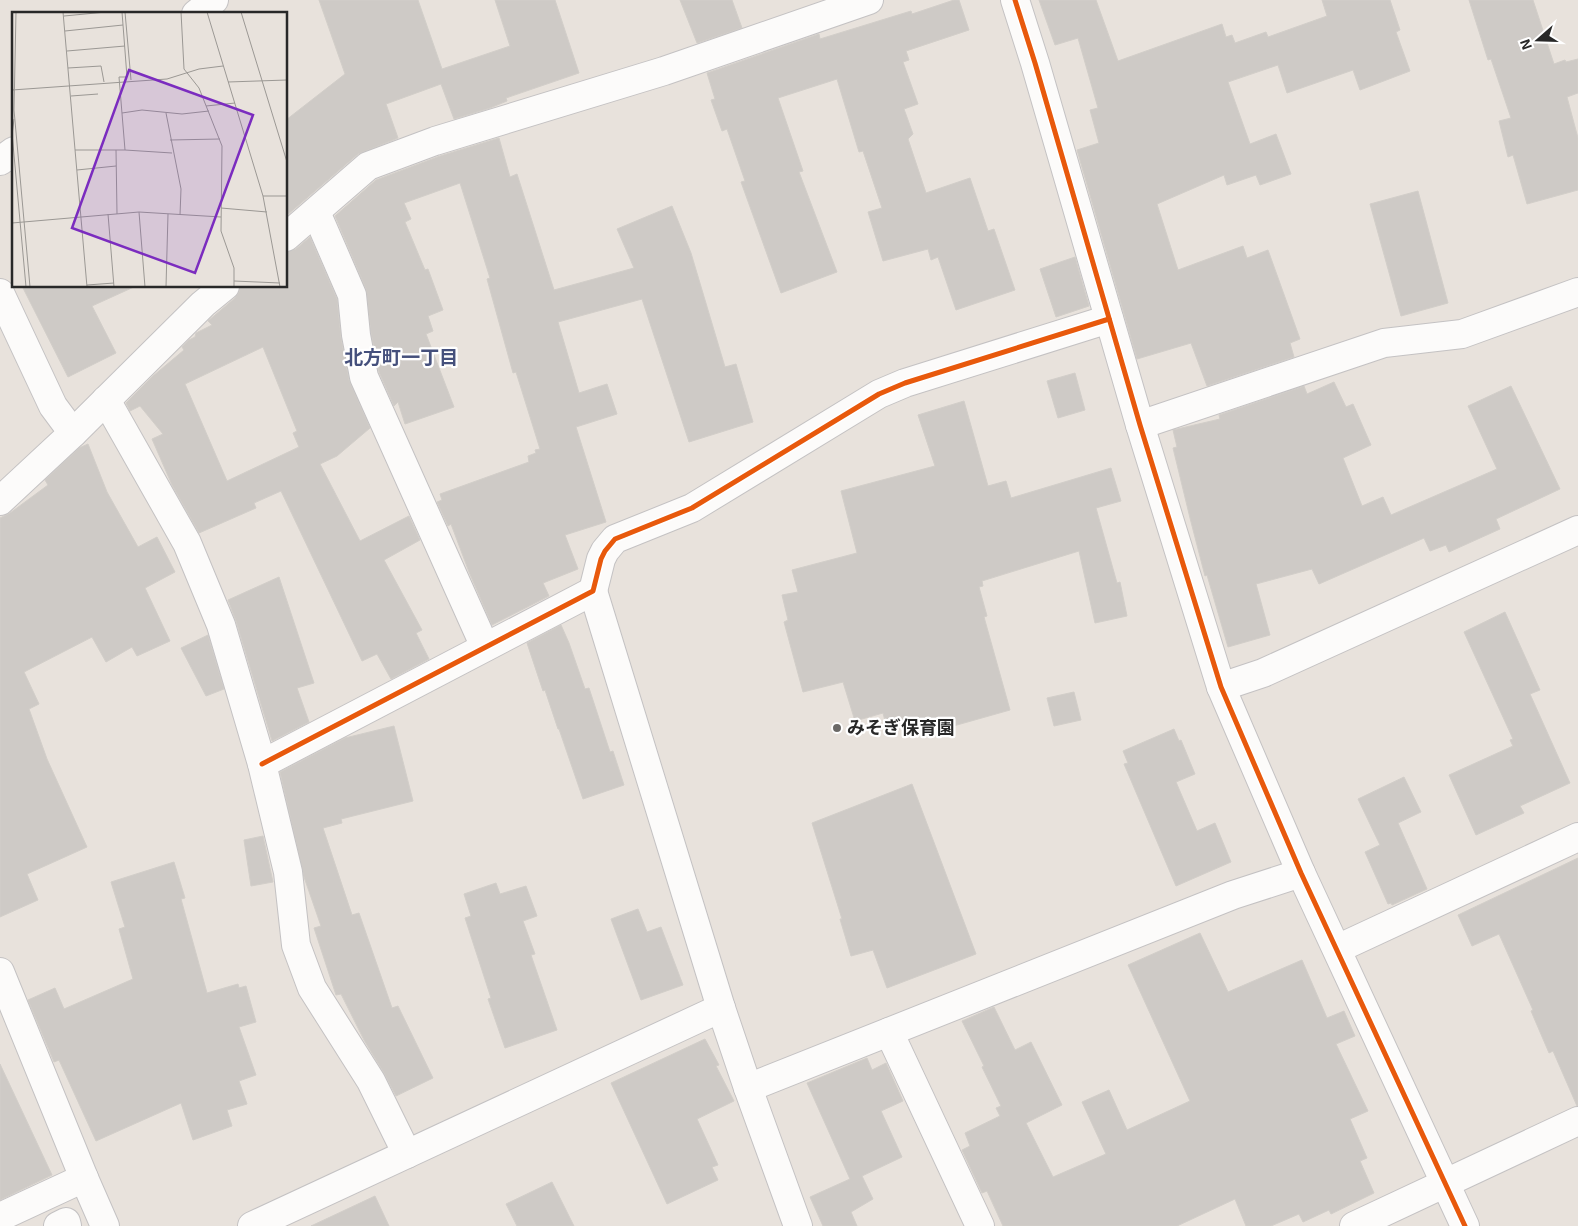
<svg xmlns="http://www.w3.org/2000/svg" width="1578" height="1226" viewBox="0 0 1578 1226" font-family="'Exo 2','Noto Sans JP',sans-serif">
<rect width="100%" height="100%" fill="#e8e2dc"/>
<g fill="#cecac6" stroke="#d2cec9" fill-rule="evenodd">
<polygon points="319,0 418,0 442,69 510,46 495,0 555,0 579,73 506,98 507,101 490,108 454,119 441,84 386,104 398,138 358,154 286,216 286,120 345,74"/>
<polygon points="680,0 732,0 742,28 697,43"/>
<polygon points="954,0 959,0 969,30 906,51 909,60 903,62 918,104 904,109 913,134 908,139 926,193 970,178 988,231 994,229 1015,290 956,310 938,257 931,260 928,249 883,261 868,212 882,208 863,151 859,152 837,79 778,98 803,171 799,172 837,272 781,293 741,182 745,181 727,129 722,131 711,100 715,99 707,73 819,34 820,39 911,11 912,14"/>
<polygon points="1039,0 1096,0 1118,61 1222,24 1226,37 1232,35 1235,43 1266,32 1268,37 1327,16 1322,0 1390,0 1400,30 1396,32 1410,71 1360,90 1353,70 1287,93 1278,65 1228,82 1250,144 1276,134 1291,174 1260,185 1256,175 1227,185 1224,175 1157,204 1178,270 1243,246 1247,258 1268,250 1300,339 1290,343 1294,357 1207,386 1191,343 1137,359 1077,150 1099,143 1090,110 1098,108 1078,38 1055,45"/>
<polygon points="1469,0 1533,0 1554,64 1565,60 1566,62 1578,59 1578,93 1567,97 1578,138 1578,190 1527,204 1513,155 1508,157 1499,121 1511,118 1491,59 1488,60"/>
<polygon points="499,138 510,177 517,174 554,290 634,268 617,229 672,206 691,253 725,367 736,364 753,422 689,442 642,299 558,322 579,393 607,384 617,414 576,427 606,522 565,535 578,569 543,583 549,596 492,625 469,572 451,524 448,526 437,502 442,500 440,494 529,462 528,456 536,453 535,450 540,449 516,372 513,373 487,279 490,278 460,183 404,203 411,219 405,222 425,270 428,269 443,310 428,316 433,331 426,334 454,407 405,424 398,402 394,406 379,372 371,333 366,289 335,216 376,180 440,156"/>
<polygon points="1418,191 1448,303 1401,316 1370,204"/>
<path d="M310 237 337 299 341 338 349 380 370 428 337 456 320 464 360 541 409 516 420 540 384 560 422 630 416 633 429 659 391 679 377 654 362 661 281 491 254 503 256 508 199 533 172 485 152 439 163 434 140 406 130 411 126 403 153 376 184 350 182 347 189 340 195 337 196 333 212 325 208 321 235 298 239 292 240 286H286V252L296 249ZM263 347 297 431 293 433 299 447 227 481 185 384Z"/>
<polygon points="1075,257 1089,306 1056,317 1040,269"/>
<polygon points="22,286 136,286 92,306 116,353 68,377"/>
<polygon points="1075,373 1085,410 1058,418 1047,381"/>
<polygon points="1334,382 1346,407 1353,404 1371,445 1343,458 1362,506 1383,497 1391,515 1497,469 1468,406 1511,386 1560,489 1496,519 1500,529 1449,552 1446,545 1430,551 1424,538 1319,584 1312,569 1256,584 1270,635 1228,647 1207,575 1205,576 1190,518 1173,448 1177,447 1173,430 1220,419 1219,415 1304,386 1307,394"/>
<polygon points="964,401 988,486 1006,481 1011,498 1111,468 1121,501 1096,508 1117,583 1120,582 1127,616 1095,623 1079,551 982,581 983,586 979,587 987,616 984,617 1010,710 918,736 914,722 887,729 883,713 855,721 843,682 803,692 784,622 788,620 782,595 798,592 792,570 857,553 841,491 935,466 918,415"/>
<polygon points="88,444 107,492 138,547 157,537 175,572 145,588 170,641 137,656 132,647 106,662 92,637 24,672 39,704 29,709 47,759 87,847 27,874 38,900 0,917 0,518 10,513 48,485 45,480 79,448"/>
<polygon points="279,577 314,683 297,688 309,722 272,741 236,621 228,600"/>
<polygon points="1505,612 1540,690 1530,694 1570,783 1520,806 1524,813 1476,835 1449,775 1513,746 1510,740 1513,739 1464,632"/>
<polygon points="561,625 569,643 585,689 589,688 610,752 613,751 624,785 583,799 559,729 558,729 545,690 543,691 527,643"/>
<polygon points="208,635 224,689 206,696 181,648"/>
<polygon points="1074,692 1081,720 1054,726 1047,698"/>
<polygon points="394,726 413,801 341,819 342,823 323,828 352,915 359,913 392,1008 398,1006 433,1078 396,1096 384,1073 364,1040 341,994 336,995 314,928 321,926 304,877 280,772 345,738"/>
<polygon points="1174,729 1179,741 1181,740 1195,774 1176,782 1197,831 1215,823 1231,862 1176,886 1124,764 1128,763 1123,751"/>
<polygon points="1404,777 1421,812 1398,823 1427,889 1392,905 1391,903 1388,904 1365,852 1380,845 1358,799"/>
<polygon points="912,784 976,954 887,988 873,950 851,956 840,919 842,919 812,823"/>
<polygon points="263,836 273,882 251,886 244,840"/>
<polygon points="1578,858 1578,1106 1577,1106 1553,1051 1549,1053 1531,1011 1533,1010 1499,934 1472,946 1458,915"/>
<polygon points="174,862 185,898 181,899 207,993 238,984 239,988 246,986 256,1022 239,1027 256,1075 239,1081 247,1104 227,1110 232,1126 193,1140 181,1103 96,1141 59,1060 54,1062 28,1000 55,988 64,1009 133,979 119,929 125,927 111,882"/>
<polygon points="496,883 500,894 526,886 537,916 523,921 535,954 531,955 557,1030 505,1048 488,999 491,998 465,918 471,916 464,894"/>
<polygon points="638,909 647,932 661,927 683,985 641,1000 611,919"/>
<polygon points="1200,933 1228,992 1302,960 1327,1018 1344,1011 1355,1036 1336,1044 1368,1111 1350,1119 1367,1158 1360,1161 1374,1193 1331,1214 1329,1210 1303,1222 1299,1214 1271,1226 1246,1226 1235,1199 1177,1226 1003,1226 987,1191 982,1193 962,1150 970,1146 965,1133 1000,1116 996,1108 1001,1106 982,1067 984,1066 962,1021 994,1007 1015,1050 1031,1042 1062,1105 1026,1123 1053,1177 1106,1154 1082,1102 1109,1090 1127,1130 1190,1101 1128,965"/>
<polygon points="705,1039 719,1065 716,1066 734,1101 697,1119 718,1165 712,1167 718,1180 667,1204 611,1083"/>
<polygon points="867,1058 872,1070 886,1063 903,1101 881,1111 902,1157 862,1176 873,1199 851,1212 857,1226 823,1226 810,1197 850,1179 807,1083"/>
<polygon points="0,1064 52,1175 0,1200"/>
<polygon points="552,1182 574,1226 517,1226 506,1204"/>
<polygon points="375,1196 389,1226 311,1226"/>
</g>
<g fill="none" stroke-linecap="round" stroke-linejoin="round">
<defs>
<g id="minor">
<polyline points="1015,0 1035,63 1140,425 1221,687 1301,873 1465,1226"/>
<polyline points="316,212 352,295 356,335 364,377 485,647"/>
<polyline points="286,237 368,166 435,141 664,71 869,0"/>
<polyline points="0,293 53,406 73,433"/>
<polyline points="106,400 187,543 221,625 262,764 288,872 296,945 312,988 371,1081 407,1154"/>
<polyline points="1140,425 1384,343 1462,334 1578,292"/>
<polyline points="0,501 73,433 203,304 225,286"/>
<polyline points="593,591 721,1008"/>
<polyline points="1221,687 1263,673 1578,530"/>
<polyline points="262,764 593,591 601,559 605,551 615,539 692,508 879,394 905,383 1109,319"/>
<polyline points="1337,949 1578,837"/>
<polyline points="0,972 84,1178 105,1226"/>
<polyline points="889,1032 980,1226"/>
<polyline points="748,1088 1233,895 1301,873"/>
<polyline points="0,1217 84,1178"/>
<polyline points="58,1226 66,1222 67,1226"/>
<polyline points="252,1226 721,1008 748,1088 798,1226"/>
<polyline points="1354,1226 1578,1121"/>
</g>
<g id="tertiary">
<polyline points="196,14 214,0"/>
<polyline points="0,161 14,151"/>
</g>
</defs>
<use href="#minor" stroke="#c4c2c3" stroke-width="30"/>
<use href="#tertiary" stroke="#c4c2c3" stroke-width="30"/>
<use href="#minor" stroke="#fcfbfa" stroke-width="28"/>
<use href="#tertiary" stroke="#fcfbfa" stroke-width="28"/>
<defs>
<g id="cycleway">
<polyline points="1015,0 1035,63 1140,425 1221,687 1301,873 1465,1226"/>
<polyline points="262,764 593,591 601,559 605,551 615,539 692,508 879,394 905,383 1109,319"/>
</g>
</defs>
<use href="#cycleway" stroke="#fff" stroke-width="8"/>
<use href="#cycleway" stroke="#e8590c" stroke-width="5"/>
</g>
<circle fill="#6b6967" stroke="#fff" stroke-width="2" cx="837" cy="728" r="5"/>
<g text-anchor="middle" stroke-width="4.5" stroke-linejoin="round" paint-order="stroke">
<g font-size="18" font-weight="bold" fill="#282828" stroke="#fff" text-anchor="start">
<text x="847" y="734">みそぎ保育園</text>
</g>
<g font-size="19" font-weight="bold" fill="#45507c" stroke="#fff">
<text x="401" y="364">北方町一丁目</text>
</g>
</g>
<g transform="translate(12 12)">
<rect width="275" height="275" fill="#e8e2dc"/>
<path fill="none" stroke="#9b9894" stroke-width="1" d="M51 0 75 275M113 0 119 68M169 0 172 57 187 76 210 134 209 219 222 256V275M195 0 251 184 268 275M229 0 275 150M52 4 94 0M53 19 111 13M55 39 113 34M56 56 89 54 92 70M216 70 275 68M0 78 155 67 187 57 211 54M59 84 86 82M194 94 223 91M2 98 18 275M2 98 4 0M110 101 130 98 170 102 197 99M154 101 169 177 168 203M0 121 14 275M0 123 2 107M158 128 208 127M63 138H113L107 65H115L110 0M104 138 105 202M113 138 160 141M65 158 104 154M251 184H275M209 196 255 200M127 200 133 275M96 202 102 275M0 211 127 200 209 205M222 269 268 271M75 273 102 271M154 275 156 202"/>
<path fill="#7b2cbf" fill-opacity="0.15" stroke="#7b2cbf" stroke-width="2.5" d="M117 58 241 103 183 261 60 216Z"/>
<rect width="275" height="275" fill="none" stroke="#282828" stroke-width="2.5"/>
</g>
<g transform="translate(1538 40) rotate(250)" stroke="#ffffff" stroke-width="4" paint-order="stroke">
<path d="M0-4L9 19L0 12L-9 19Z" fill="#282828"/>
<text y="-8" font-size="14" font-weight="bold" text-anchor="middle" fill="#282828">N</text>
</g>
</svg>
